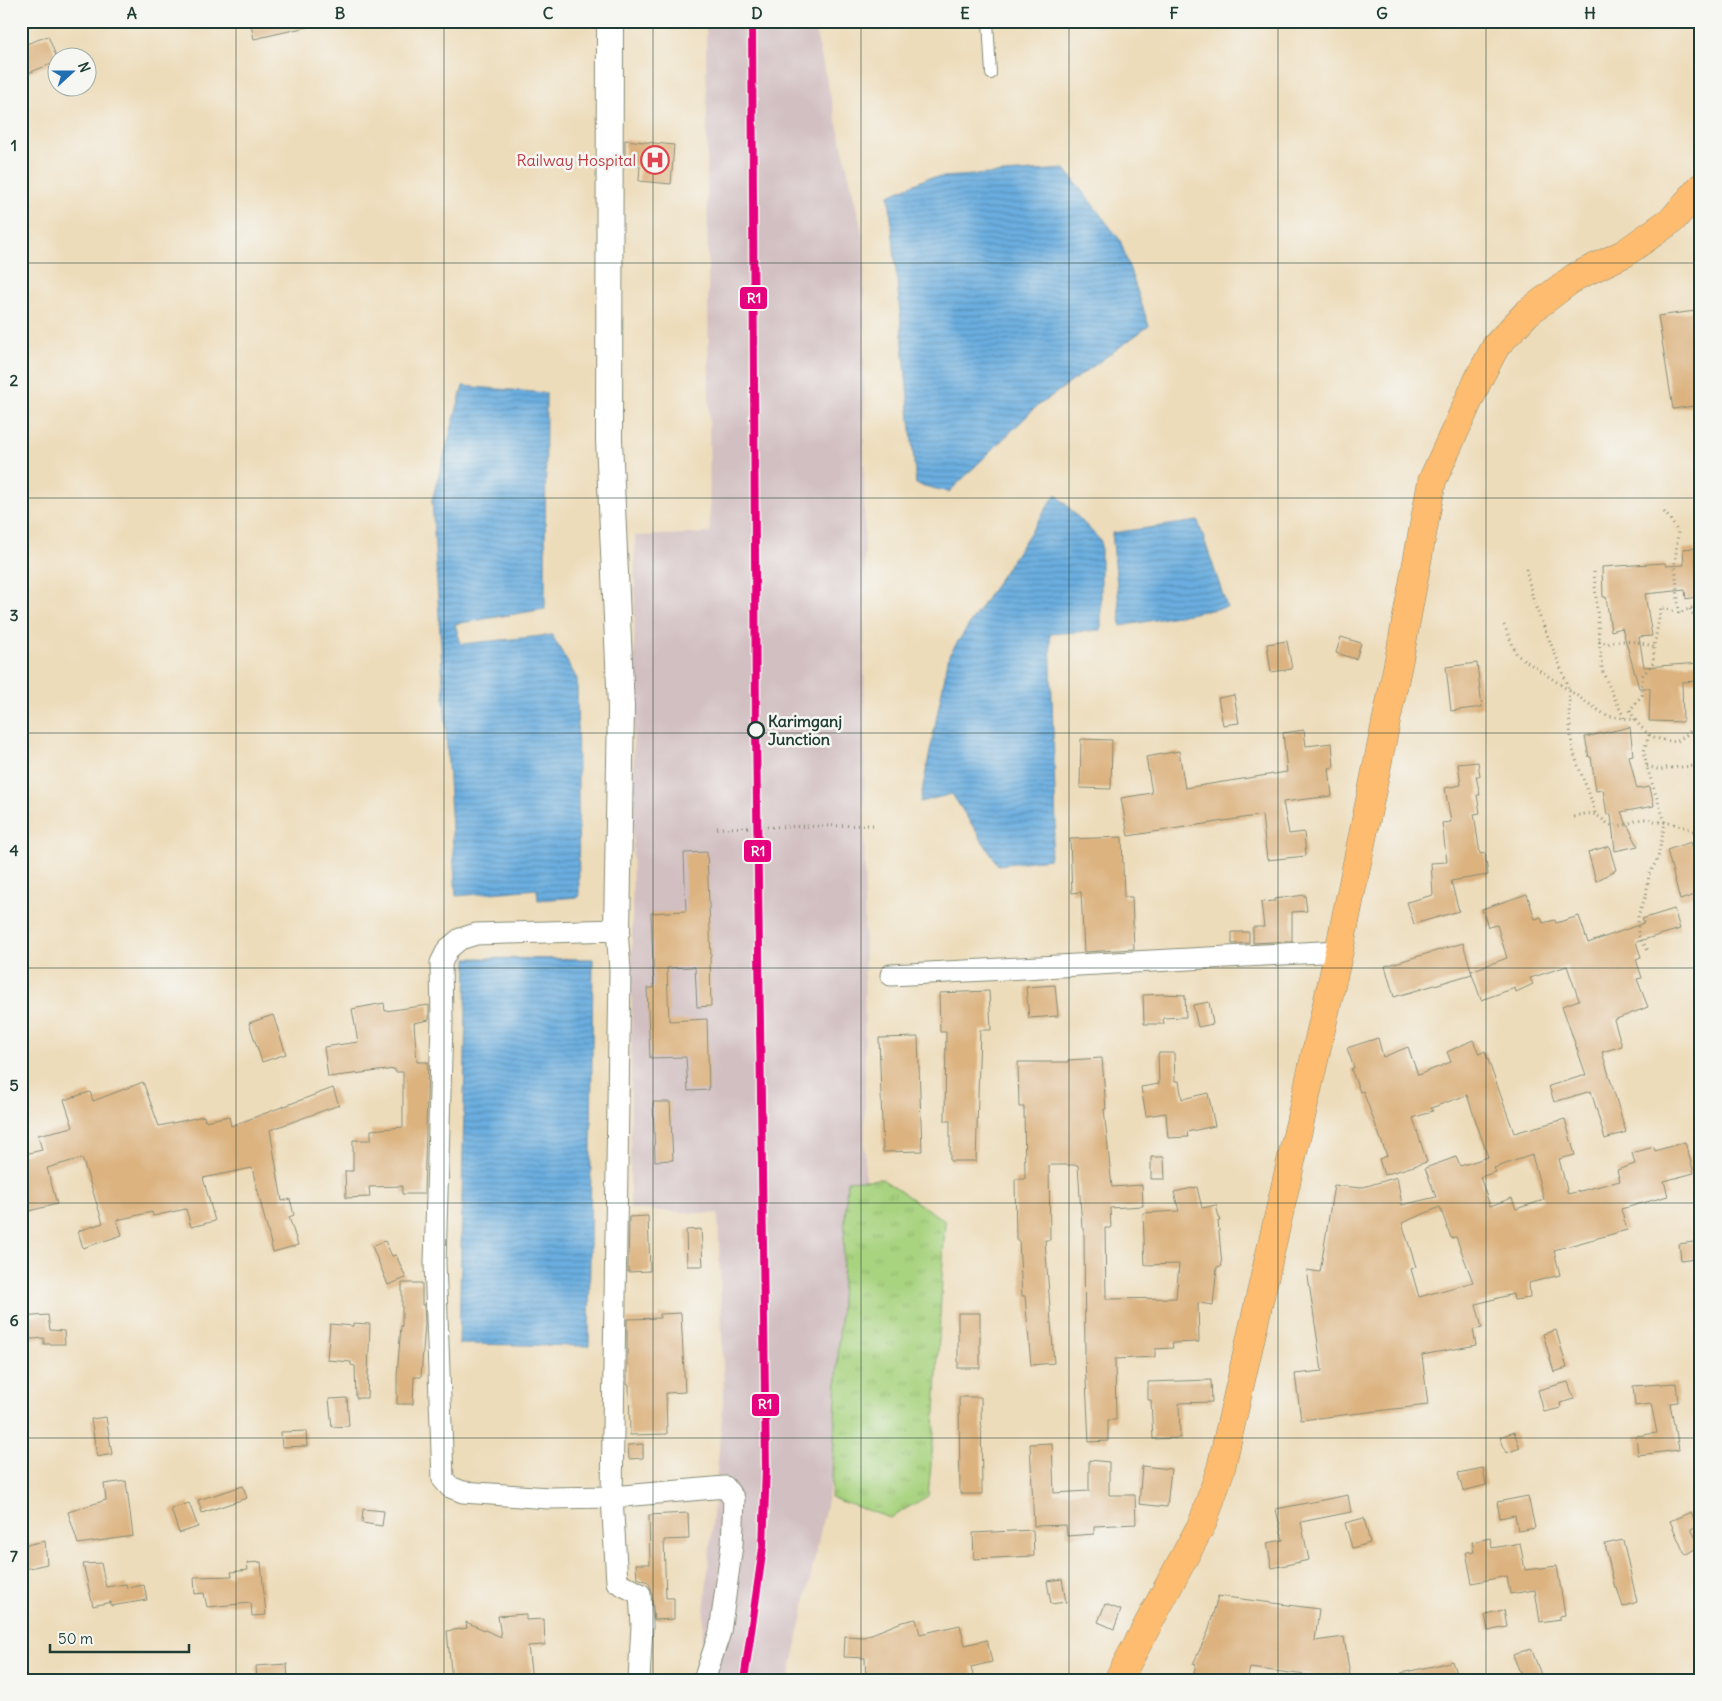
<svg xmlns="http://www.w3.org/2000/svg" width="1722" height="1701" viewBox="0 0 1722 1701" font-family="Delius,sans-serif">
<defs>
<pattern id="grass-tufts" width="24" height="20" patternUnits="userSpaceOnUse" patternTransform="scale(1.25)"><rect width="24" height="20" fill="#a8d37f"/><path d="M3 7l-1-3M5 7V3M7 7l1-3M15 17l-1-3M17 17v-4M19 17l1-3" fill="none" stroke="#90b66e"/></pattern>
<pattern id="water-rules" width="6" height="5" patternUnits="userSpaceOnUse" patternTransform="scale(1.25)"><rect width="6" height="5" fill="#6aaddf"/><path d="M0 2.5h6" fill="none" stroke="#578eb6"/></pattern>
</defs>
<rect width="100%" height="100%" fill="#f6f6f2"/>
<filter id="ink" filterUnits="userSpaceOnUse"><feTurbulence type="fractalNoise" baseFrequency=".02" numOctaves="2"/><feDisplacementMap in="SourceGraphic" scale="10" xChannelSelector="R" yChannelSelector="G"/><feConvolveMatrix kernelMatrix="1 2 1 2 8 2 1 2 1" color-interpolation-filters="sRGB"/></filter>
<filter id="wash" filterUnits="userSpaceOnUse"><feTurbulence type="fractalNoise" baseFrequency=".0096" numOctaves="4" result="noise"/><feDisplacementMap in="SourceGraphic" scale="20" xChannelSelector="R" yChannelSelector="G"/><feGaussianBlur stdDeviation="1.12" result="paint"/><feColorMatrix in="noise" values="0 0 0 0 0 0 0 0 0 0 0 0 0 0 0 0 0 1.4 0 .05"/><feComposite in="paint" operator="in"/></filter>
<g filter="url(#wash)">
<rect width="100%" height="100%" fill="#eddcba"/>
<polygon fill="#d2bfc1" points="706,21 813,21 864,240 865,1321 789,1680 694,1680 700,1656 724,1394 718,1214 630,1209 635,536 710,533"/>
<polygon fill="url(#grass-tufts)" stroke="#64885a" points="882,1179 945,1221 934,1432 928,1496 890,1518 831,1498 847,1181"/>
<g fill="url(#water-rules)" stroke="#44758a">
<polygon points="1065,169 1120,240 1149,326 1035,408 949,492 916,484 889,195 928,178"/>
<polygon points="463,386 546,393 545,609 455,624 461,644 552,635 577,679 579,897 538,900 537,889 456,896 432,500"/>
<polygon points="1056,494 1101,541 1101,630 1050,634 1056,825 1049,859 998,865 952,794 920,802 949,655"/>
<polygon points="1198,521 1227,607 1121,626 1112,533"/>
<polygon points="467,958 593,959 589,1346 459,1344"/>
</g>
<g id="blocks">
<g fill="#dcb27f" fill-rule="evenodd">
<polygon points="250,21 306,21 307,27 254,39"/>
<polygon points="48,36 58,61 21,76 21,46"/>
<polygon points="625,140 674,145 671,184 639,181 640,166 625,165"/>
<polygon points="1695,311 1701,347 1701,405 1673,409 1658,316"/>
<polygon points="1694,548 1700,596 1686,599 1685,590 1645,594 1652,636 1639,637 1644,667 1701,663 1701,681 1682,682 1683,722 1649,721 1650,688 1639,688 1622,628 1611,631 1606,597 1603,597 1602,567 1665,563 1666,566 1684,565 1683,549"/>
<polygon points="1341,637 1361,643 1356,659 1336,653"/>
<polygon points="1287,641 1292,669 1271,672 1267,644"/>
<polygon points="1477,663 1482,707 1451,711 1446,667"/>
<polygon points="1234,695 1239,723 1223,725 1218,698"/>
<polygon points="1630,727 1633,755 1629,756 1637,789 1650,787 1654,806 1621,812 1638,846 1615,851 1611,814 1607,815 1603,790 1596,791 1591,757 1589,757 1585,737"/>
<polygon points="1304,730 1306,746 1332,743 1334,767 1329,768 1332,796 1283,802 1289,834 1304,832 1306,856 1267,860 1262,815 1128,836 1121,798 1152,793 1146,757 1179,751 1185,788 1287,772 1283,733"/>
<polygon points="1081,739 1112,740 1111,789 1080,788"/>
<polygon points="1478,762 1480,776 1476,776 1480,795 1477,795 1480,813 1474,814 1480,854 1485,853 1488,875 1451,881 1459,911 1414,924 1407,902 1433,895 1431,863 1447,862 1442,823 1451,822 1445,788 1461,785 1458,764"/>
<polygon points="1122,837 1124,897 1132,897 1134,949 1084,952 1081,892 1072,893 1070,839"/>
<polygon points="1691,842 1701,875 1701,893 1680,900 1667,850"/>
<polygon points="1609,846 1616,870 1596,881 1588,852"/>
<polygon points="707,852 711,957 710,957 711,1006 697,1007 695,967 667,968 669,1021 707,1019 709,1090 688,1091 686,1057 650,1058 647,988 654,988 651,913 686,911 684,853"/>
<polygon points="1527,894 1535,919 1541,917 1543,923 1555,920 1556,923 1579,916 1588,943 1644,923 1642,919 1674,909 1680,929 1636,942 1641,957 1636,959 1642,978 1637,979 1648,1007 1614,1020 1622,1046 1602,1052 1626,1132 1605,1139 1591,1091 1554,1102 1549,1086 1586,1075 1562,1006 1579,1000 1567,966 1530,978 1533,984 1516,992 1515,988 1481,1000 1471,971 1507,958 1497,925 1488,927 1482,909"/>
<polygon points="1305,895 1307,911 1292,912 1292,941 1253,943 1253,927 1264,927 1261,902 1275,901 1274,899"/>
<polygon points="1232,932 1249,932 1249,943 1232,944"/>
<polygon points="1463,943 1472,974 1394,997 1385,966"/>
<polygon points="1055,985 1058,1016 1029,1018 1026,987"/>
<polygon points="989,991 991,1030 980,1030 976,1161 950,1161 950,1121 945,1121 946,1032 940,1032 939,993"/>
<polygon points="1163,994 1185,995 1186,1017 1163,1018 1164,1024 1144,1024 1143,995"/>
<polygon points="1209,1002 1213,1024 1198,1027 1193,1005"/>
<polygon points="384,1003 385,1011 429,1005 429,1020 414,1023 417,1062 428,1062 424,1194 402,1194 402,1186 369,1187 370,1197 346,1198 345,1171 353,1171 353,1140 371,1140 371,1130 403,1127 403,1072 395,1072 395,1069 328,1077 324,1047 358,1042 352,1009"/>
<polygon points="273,1015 286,1054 262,1062 249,1023"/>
<polygon points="918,1037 922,1151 883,1152 879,1038"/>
<path d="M1378 1038 1383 1057 1408 1047 1418 1075 1451 1062 1447 1052 1473 1040 1479 1054 1485 1051 1514 1133 1565 1119 1575 1155 1559 1159 1568 1194 1620 1181 1617 1170 1635 1164 1632 1153 1654 1147 1655 1151 1685 1142 1694 1173 1664 1181 1668 1196 1621 1209 1627 1230 1554 1250 1560 1275 1529 1283 1530 1298 1514 1300 1513 1294 1476 1304 1482 1328 1473 1330 1476 1345 1422 1355 1428 1405 1301 1420 1295 1374 1322 1371 1307 1270 1320 1272 1334 1185 1360 1188 1397 1177 1402 1205 1436 1197 1425 1168 1456 1157 1460 1166 1488 1157 1467 1095 1431 1108 1433 1111 1413 1118 1427 1162 1384 1175 1379 1159 1387 1156 1363 1091 1360 1092 1351 1069 1354 1068 1347 1048ZM1532 1155 1544 1200 1516 1209 1512 1198 1490 1206 1480 1177 1496 1172 1494 1168ZM1440 1207 1451 1238 1456 1237 1473 1282 1419 1297 1411 1269 1416 1267 1402 1223Z"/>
<polygon points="1158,1053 1174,1053 1175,1081 1179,1081 1182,1099 1208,1093 1215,1126 1187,1132 1188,1137 1168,1138 1166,1113 1146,1116 1141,1087 1159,1084"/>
<polygon points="1102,1058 1106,1109 1104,1109 1112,1187 1142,1185 1143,1206 1110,1208 1111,1228 1105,1228 1106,1299 1176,1298 1179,1264 1145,1265 1143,1213 1179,1211 1174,1192 1197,1187 1202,1208 1216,1205 1220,1221 1218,1221 1222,1266 1217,1267 1213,1305 1198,1303 1199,1342 1172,1343 1173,1348 1155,1349 1155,1357 1115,1359 1116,1420 1108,1420 1108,1441 1089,1442 1085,1360 1084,1228 1082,1228 1078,1165 1049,1165 1050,1240 1045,1240 1054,1363 1031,1365 1025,1296 1022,1296 1019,1240 1016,1240 1015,1179 1025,1179 1024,1107 1019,1107 1018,1062 1068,1062 1068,1060"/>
<polygon points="143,1082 159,1126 204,1116 205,1121 229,1116 231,1126 333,1088 339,1105 270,1130 282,1201 290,1199 294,1215 289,1217 298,1245 273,1252 252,1168 203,1178 215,1221 191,1227 186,1209 153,1216 152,1212 117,1220 122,1235 83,1248 78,1231 103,1223 82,1158 47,1168 57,1204 21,1213 21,1155 42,1150 38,1135 73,1127 64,1100 90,1092 93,1101"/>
<polygon points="653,1102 670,1102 673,1160 655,1161"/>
<polygon points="1151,1157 1164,1157 1165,1179 1151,1179"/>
<polygon points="648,1216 650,1271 628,1272 629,1217"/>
<polygon points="701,1229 703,1266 687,1266 686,1230"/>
<polygon points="385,1241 392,1256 396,1255 406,1278 388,1285 372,1246"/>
<polygon points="1701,1241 1701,1257 1681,1260 1679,1244"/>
<polygon points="402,1283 422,1283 422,1305 424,1305 425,1324 421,1377 414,1377 413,1404 397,1404 397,1376 401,1326 402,1326"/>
<polygon points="681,1313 685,1392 666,1393 667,1434 630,1435 629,1385 627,1385 627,1319 660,1318 660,1314"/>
<rect x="958" y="1313" width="22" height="55"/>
<polygon points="48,1315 50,1330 64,1331 65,1344 44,1344 44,1338 21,1340 21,1317"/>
<polygon points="353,1323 370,1324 367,1398 356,1398 355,1366 351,1365 351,1362 327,1360 330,1324 353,1326"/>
<polygon points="1556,1330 1567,1368 1554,1372 1543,1334"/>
<polygon points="1211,1380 1212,1402 1179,1403 1180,1438 1153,1439 1151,1400 1148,1400 1148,1382"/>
<polygon points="1568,1382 1574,1399 1560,1403 1561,1408 1544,1412 1538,1390"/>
<polygon points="1676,1383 1678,1402 1670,1403 1675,1431 1676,1431 1679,1450 1638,1455 1636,1436 1657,1433 1651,1404 1635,1406 1633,1386"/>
<polygon points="959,1397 981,1397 982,1494 960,1494"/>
<polygon points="347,1398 349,1426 332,1427 329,1399"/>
<polygon points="106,1417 112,1454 97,1457 91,1419"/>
<polygon points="306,1431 307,1446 282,1447 281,1432"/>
<polygon points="1514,1432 1520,1448 1506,1453 1500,1437"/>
<polygon points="1052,1443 1054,1493 1089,1491 1089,1460 1109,1462 1109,1495 1135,1495 1136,1524 1094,1526 1094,1534 1067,1536 1066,1525 1034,1526 1030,1444"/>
<polygon points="643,1444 643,1458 629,1459 628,1445"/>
<polygon points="1142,1466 1171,1469 1167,1507 1139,1504"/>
<polygon points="1483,1468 1486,1485 1463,1491 1458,1473"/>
<polygon points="126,1481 133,1536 78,1544 68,1512 106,1500 104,1484"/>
<polygon points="243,1486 247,1498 202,1513 198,1500"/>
<polygon points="1348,1495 1351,1512 1301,1522 1309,1560 1272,1568 1267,1543 1283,1540 1276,1509"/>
<polygon points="1528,1496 1535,1528 1518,1531 1515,1515 1500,1518 1497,1502"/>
<polygon points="189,1503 198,1527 179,1533 171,1509"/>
<polygon points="363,1509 384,1511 382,1526 362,1523"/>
<polygon points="1691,1512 1697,1526 1691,1529 1700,1546 1685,1555 1670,1521"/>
<polygon points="688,1513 689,1539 664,1540 666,1598 674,1598 674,1619 654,1620 651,1588 648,1582 637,1578 636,1564 650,1564 649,1515"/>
<polygon points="1364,1518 1370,1543 1352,1548 1345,1523"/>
<polygon points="1033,1530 1034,1556 974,1559 973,1533"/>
<polygon points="1490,1538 1492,1548 1520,1543 1525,1570 1557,1566 1565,1615 1560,1616 1560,1619 1540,1622 1535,1590 1510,1594 1507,1576 1472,1583 1466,1552 1474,1551 1472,1542"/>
<polygon points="1623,1540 1637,1602 1623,1607 1617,1588 1615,1588 1605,1544"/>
<polygon points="45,1541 47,1564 21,1570 21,1546"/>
<polygon points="261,1562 266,1615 252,1616 251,1603 207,1607 204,1593 195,1594 194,1577 232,1576 231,1572 248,1570 247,1563"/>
<polygon points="101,1563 106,1587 126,1584 127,1588 144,1585 147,1600 111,1606 111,1602 93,1606 83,1564"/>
<polygon points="1062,1579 1066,1602 1051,1604 1047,1581"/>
<polygon points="1218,1596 1319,1609 1315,1641 1344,1637 1350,1675 1330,1678 1250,1668 1247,1680 1192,1680 1196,1665 1193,1664 1208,1632"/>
<polygon points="1105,1604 1121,1610 1114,1629 1098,1622"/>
<polygon points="1504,1610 1507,1627 1488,1631 1485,1614"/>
<polygon points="526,1614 526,1620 544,1619 545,1645 528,1646 532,1680 452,1680 447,1631 467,1628 466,1622 501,1637 498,1616"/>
<polygon points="916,1619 920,1634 960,1625 965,1645 987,1640 992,1662 971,1667 974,1680 866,1680 865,1658 844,1657 845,1636 864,1637 902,1622"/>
<polygon points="1531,1648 1543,1680 1523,1680 1513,1655"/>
<polygon points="1452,1661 1458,1680 1401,1680 1401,1673 1438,1665"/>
<polygon points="287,1664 288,1680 257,1680 256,1666"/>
</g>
</g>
</g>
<g filter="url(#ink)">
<use href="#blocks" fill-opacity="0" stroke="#868c77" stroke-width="1"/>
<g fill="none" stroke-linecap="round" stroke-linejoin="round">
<defs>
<polyline id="service" points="988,21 991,74"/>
<g id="minor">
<polyline points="891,975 1339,951"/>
<polyline points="639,1680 642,1625 640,1594 617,1582 612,1497 620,970 617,930 476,934 460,939 448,949 441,963 442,1022 435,1263 443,1479 450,1487 463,1492 549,1498 612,1497 725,1487 734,1499 732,1545 720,1632 704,1680"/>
</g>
<polyline id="tertiary" points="610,21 609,440 621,707 617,930"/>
<polyline id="trunk" points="1118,1680 1203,1522 1221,1468 1339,951 1400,654 1432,481 1480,376 1496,346 1527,313 1575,277 1625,253 1673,219 1701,187"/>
</defs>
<use href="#service" stroke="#868c77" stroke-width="12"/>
<use href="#minor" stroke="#868c77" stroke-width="23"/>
<use href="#tertiary" stroke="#868c77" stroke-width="28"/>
<use href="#trunk" stroke="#868c77" stroke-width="29"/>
<g stroke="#868c77" stroke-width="3" stroke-dasharray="1 4" stroke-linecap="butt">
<polyline points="1664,512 1670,519 1678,532 1675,563 1679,613"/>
<path d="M1526 569 1534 603 1570 690C1568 703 1570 742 1574 753 1580 774 1590 792 1595 813"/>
<polyline points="1594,572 1601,660 1603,673 1624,718"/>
<polyline points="1690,609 1701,628"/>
<path d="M1504 625 1517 655 1607 716 1635 720C1650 738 1653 738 1676 742L1689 733 1701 715"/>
<path d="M1599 641 1608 644C1617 638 1643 642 1654 647"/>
<polyline points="1635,720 1630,710 1642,695 1641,688 1643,675 1653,663 1654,647 1661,607 1679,613 1701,604"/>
<path d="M1649 735 1644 751 1647 768 1665 822C1678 825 1692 827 1701 838"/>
<polyline points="1647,766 1660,770 1667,768 1696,766 1701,774"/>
<path d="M1574 817C1604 806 1600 827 1618 826 1628 826 1635 819 1645 819 1653 819 1655 823 1665 822L1658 858 1649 875 1646 896 1638 915V935L1649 952"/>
<polyline points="717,828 873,825"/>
<polyline points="1696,832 1701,820"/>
</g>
<use href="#service" stroke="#fff" stroke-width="10"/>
<use href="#minor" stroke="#fff" stroke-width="21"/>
<use href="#tertiary" stroke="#fff" stroke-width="26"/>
<use href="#trunk" stroke="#fdbc70" stroke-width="28"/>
<defs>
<polyline id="rail-1" points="744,1680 763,1548 766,1467 756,730 752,21"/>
</defs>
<use href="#rail-1" stroke="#f6f6f2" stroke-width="11"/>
<use href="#rail-1" stroke="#e5007d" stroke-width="8"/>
</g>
</g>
<path fill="none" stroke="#1f3d34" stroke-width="1" stroke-opacity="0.55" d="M236 21V1680M444 21V1680M653 21V1680M861 21V1680M1069 21V1680M1278 21V1680M1486 21V1680M21 263H1701M21 498H1701M21 733H1701M21 968H1701M21 1203H1701M21 1438H1701"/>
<defs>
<symbol id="hospital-ring" viewBox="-11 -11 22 22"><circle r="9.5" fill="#f6f6f2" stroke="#e0444e" stroke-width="1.5"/><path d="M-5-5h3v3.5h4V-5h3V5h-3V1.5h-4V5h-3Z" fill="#e0444e"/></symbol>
</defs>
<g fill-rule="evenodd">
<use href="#hospital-ring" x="639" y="144" width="32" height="32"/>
</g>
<circle fill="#f6f6f2" stroke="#1f3d34" stroke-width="2.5" cx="756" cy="730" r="8"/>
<g text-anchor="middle" stroke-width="5" stroke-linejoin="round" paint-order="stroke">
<g font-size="16" fill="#be3a42" stroke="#f6f6f2" text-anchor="end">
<text x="636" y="166">Railway Hospital</text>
</g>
<g font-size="16" font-weight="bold" fill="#1f3d34" stroke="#f6f6f2" text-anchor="start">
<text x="768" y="727">Karimganj<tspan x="768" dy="18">Junction</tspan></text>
</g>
</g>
<g stroke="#f6f6f2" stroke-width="2">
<rect x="739" y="286" width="29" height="24" rx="5" fill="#e5007d"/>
<rect x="743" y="839" width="29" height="24" rx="5" fill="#e5007d"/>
<rect x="751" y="1393" width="29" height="24" rx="5" fill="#e5007d"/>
</g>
<g font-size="14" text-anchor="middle" font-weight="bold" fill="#fff">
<text x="754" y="303">R1</text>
<text x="758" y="856">R1</text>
<text x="765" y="1409">R1</text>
</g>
<rect width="1722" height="1701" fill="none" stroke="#f6f6f2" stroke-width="55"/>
<g transform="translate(72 72) rotate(69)"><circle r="24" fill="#f6f6f2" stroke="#a0aca6"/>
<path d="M0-4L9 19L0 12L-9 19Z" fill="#1f6fb2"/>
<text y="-8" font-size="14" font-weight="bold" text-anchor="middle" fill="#1f3d34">N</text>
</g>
<path d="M50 1644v8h139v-8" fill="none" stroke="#1f3d34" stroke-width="2.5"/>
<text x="58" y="1644" font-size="15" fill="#1f3d34" stroke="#f6f6f2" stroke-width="4" paint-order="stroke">50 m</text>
<rect x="28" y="28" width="1666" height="1646" fill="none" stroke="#1f3d34" stroke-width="2"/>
<g font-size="16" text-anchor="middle" font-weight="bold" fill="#1f3d34">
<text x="132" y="19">A</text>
<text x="340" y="19">B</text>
<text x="548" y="19">C</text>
<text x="757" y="19">D</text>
<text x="965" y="19">E</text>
<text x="1174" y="19">F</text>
<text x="1382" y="19">G</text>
<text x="1590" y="19">H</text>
<text x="14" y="151">1</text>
<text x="14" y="386">2</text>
<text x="14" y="621">3</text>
<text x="14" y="856">4</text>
<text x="14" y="1091">5</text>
<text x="14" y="1326">6</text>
<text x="14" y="1562">7</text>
</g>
</svg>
